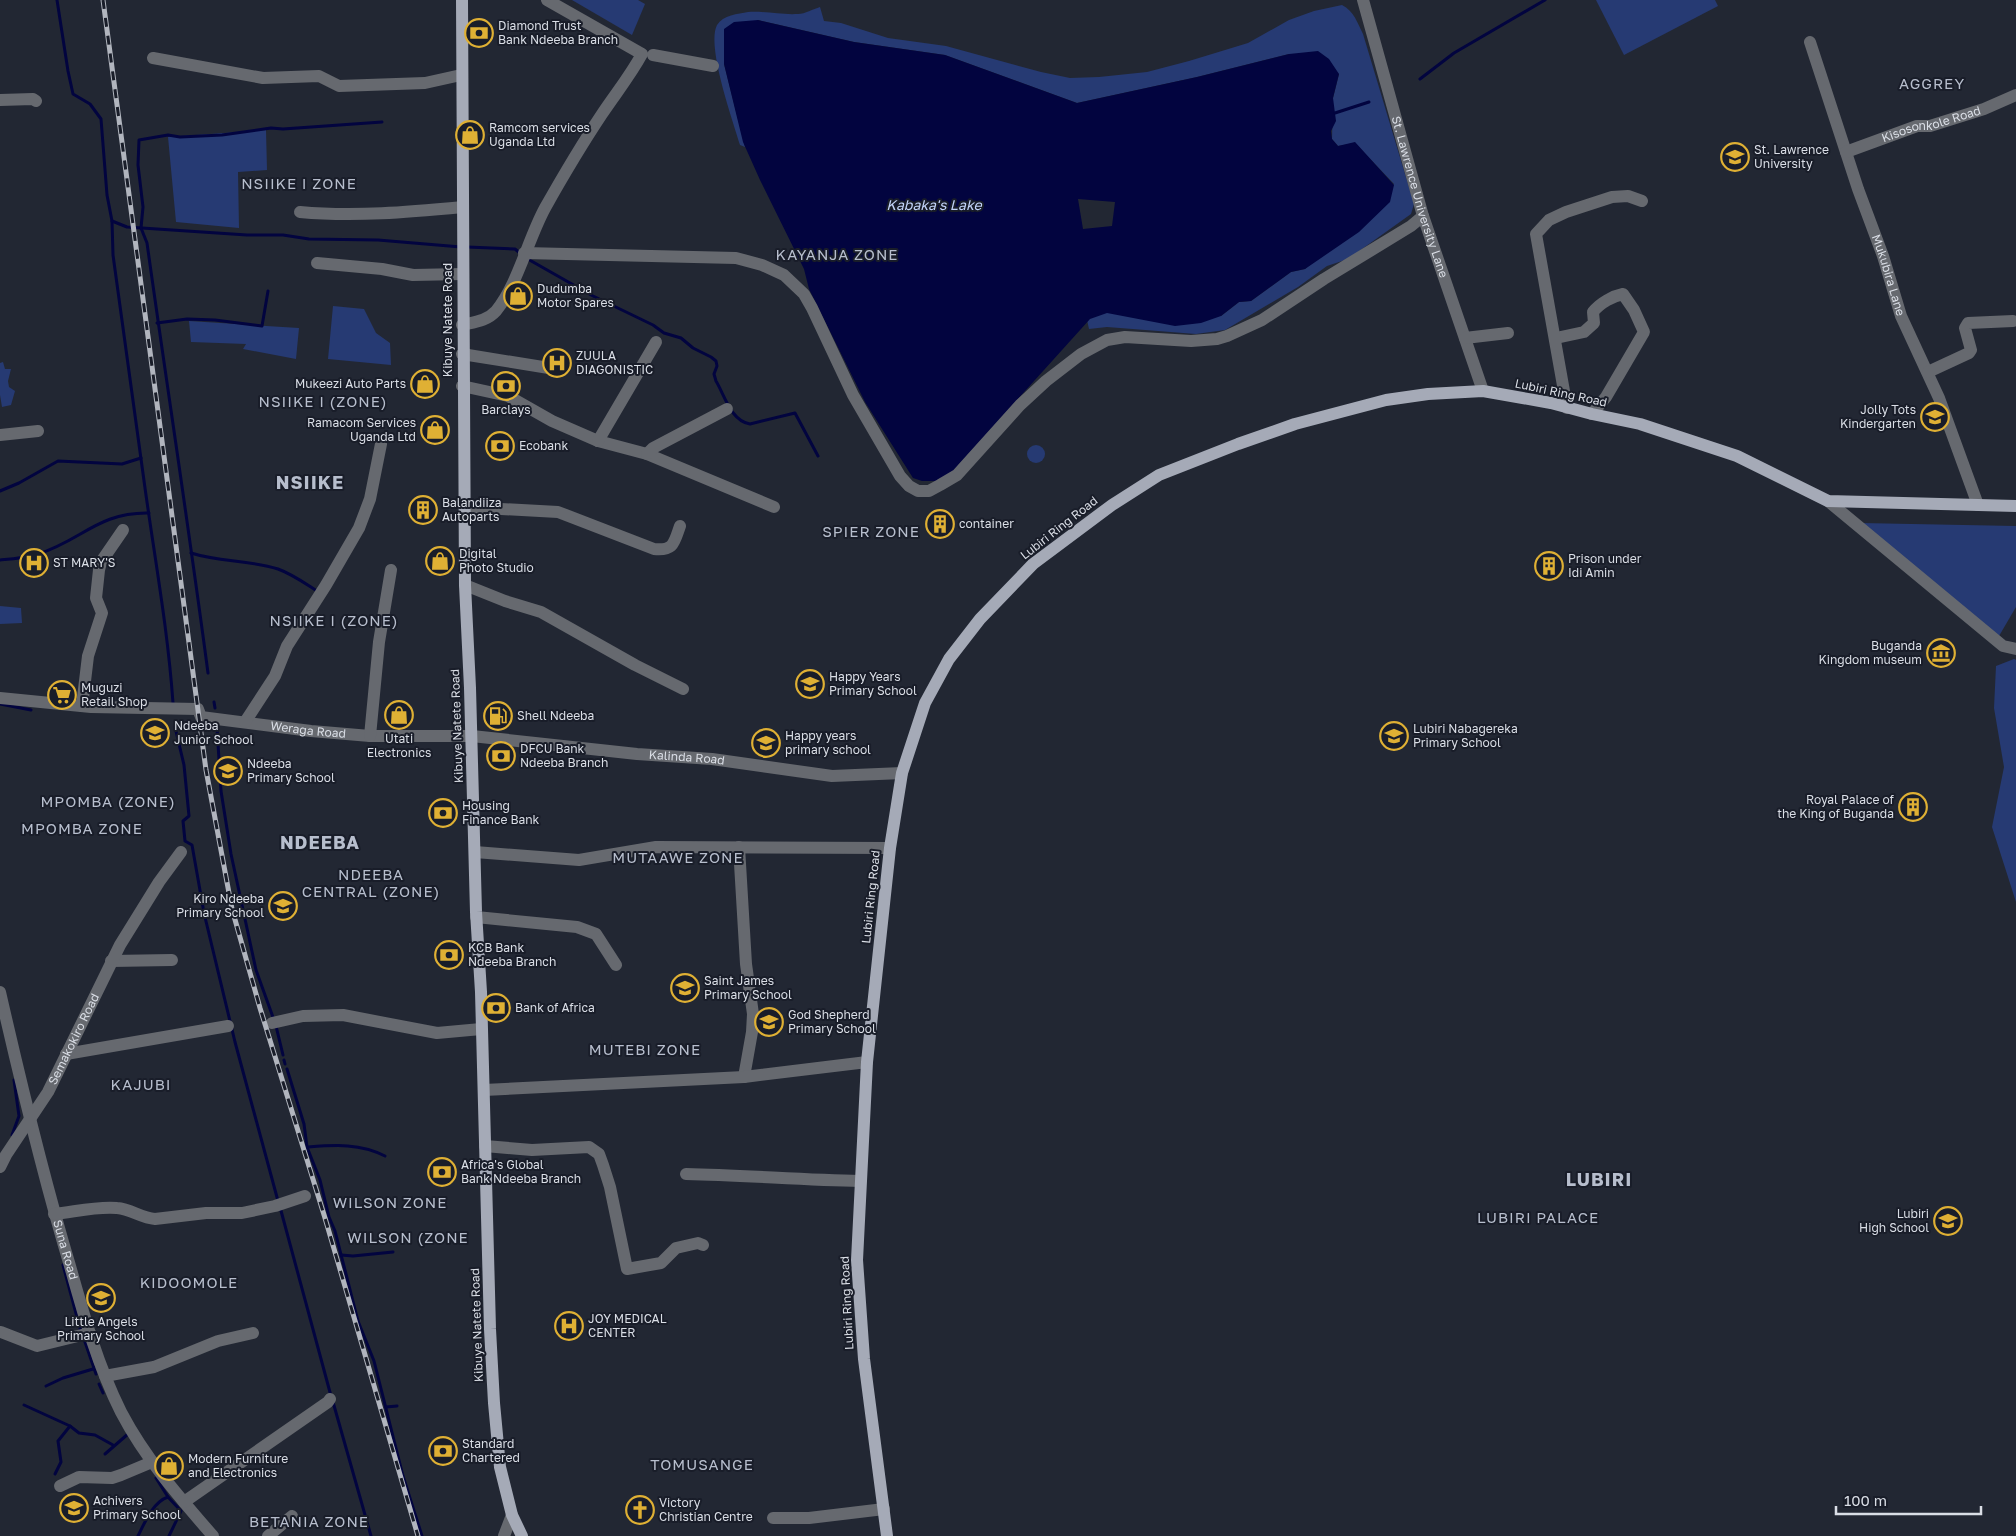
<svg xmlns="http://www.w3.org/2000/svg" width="2016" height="1536" viewBox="0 0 2016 1536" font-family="'Golos Text',sans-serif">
<rect width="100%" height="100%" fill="#222733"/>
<g fill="#263a73">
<polygon points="572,0 638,0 645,4 632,35"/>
<polygon points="1596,0 1715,0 1718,6 1624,55"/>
<path d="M1342 5C1354 11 1357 22 1363 34L1414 204 1411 214 1348 259 1327 266 1298 287 1225 330 1196 334 1107 327 1089 329 1085 311 1221 316 1239 302 1251 301 1291 272 1305 269 1394 184 1355 143 1338 146 1332 139 1333 98 1339 74 1289 54 1197 77 1077 103 945 55 854 42 758 20 724 64 745 147 740 145C733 121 706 46 717 25 723 15 738 14 748 12 765 11 781 15 798 14 805 14 813 9 820 7L824 21 841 23 888 38 946 46 1041 72 1070 78 1099 77 1147 72 1189 61 1248 43 1289 20 1314 11Z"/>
<polygon points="266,130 267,170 238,172 239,228 176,222 168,137"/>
<polygon points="333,306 364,309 376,333 390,343 391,365 328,359"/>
<polygon points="189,321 299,328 296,359 243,349 246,344 191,342"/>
<polygon points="3,362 5,369 11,369 8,381 9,387 15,391 11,405 2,407 0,395 0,363"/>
<circle cx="1036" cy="454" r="9"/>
<polygon points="1860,523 2016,526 2016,607 1999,636"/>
<polygon points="0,606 21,608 22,623 0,624"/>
<polygon points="2014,659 2016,660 2016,902 1992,827 2004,767 1994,708 1996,666"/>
</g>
<path fill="#02043f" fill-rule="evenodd" d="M758 20 854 42 945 55 1077 103 1197 77 1289 54 1318 51 1329 59 1339 74 1333 98 1336 121 1331 131 1332 139 1338 146 1355 142 1394 185 1390 202 1359 232 1305 269 1291 272 1251 301 1239 302 1221 316 1201 323 1175 326 1107 313 1090 319 944 481H922L913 478 865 402 809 289 804 269 760 180 743 142 724 64V29L734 22ZM1078 199 1115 202 1112 226 1083 229Z"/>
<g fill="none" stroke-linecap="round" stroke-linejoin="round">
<g stroke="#02043f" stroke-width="3">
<path d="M57 0 68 71 73 94 90 104 101 119 107 195 112 221 113 255C124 333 134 411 145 488 155 560 168 631 173 703"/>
<polyline points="1420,79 1454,53 1545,0"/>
<polyline points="1335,113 1369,102"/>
<polyline points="112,221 127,227 247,235 283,235 309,239 378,240 461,247"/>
<polyline points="467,247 515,249 521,254"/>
<path d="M526 258 593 296 653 325 664 333 681 338 693 348 711 357 716 361 717 366 714 374 716 381C725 396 731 421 750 424L795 413 818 456"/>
<polyline points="157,323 187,319 215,320 262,326 268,291"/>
<polyline points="0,491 19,483 58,461 122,464 141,458"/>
<path d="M191 553C219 562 249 560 278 569 292 574 306 584 319 592"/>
<path d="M0 560C12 559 26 558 38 554 81 541 98 512 149 513"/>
<path d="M208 673C189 529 167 386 147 243L141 228 143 207 138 165 139 140 168 135 180 137 222 135 271 128 283 129 382 122"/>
<polyline points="214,702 215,708"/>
<polyline points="0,704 31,710"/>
<polyline points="195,727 186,725 175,727 184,765 189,816 183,821 185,841 192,845 204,913 235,1042 278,1201"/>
<polyline points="205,728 217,728 221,791 231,854 256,970 274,1020"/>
<polyline points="276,1026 283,1055"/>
<polyline points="284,1060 285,1064"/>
<polyline points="287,1069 304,1124 307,1147 320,1180 329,1217 335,1231 358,1321 374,1361 403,1476 422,1536"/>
<polyline points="12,1135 19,1116 14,1080"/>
<path d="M307 1147C335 1145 360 1143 385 1156"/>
<polyline points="280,1207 331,1396"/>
<polyline points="341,1255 353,1256 393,1252"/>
<polyline points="63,1265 81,1332"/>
<polyline points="84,1339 96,1374"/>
<polyline points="99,1384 103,1393"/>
<polyline points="46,1386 63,1378 93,1369"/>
<polyline points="333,1402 371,1536"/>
<polyline points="24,1405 70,1426 79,1433 95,1435 113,1445"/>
<polyline points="386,1407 397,1406"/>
<polyline points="105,1454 128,1434"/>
<polyline points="55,1474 61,1462 58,1441 70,1426"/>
<polyline points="156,1478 168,1497 181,1511 169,1536"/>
<path d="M138 1536C145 1522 153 1502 168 1497"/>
</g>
<g stroke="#66696f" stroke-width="12">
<path id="s1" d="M1363 0 1423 216 1483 391"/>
<path id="s2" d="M1810 42 1858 189 1883 256 1901 316 1939 398 1978 505"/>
<polyline points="653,55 713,66"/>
<polyline points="153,58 263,78 319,76 339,86 425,83 461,75"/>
<polyline points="0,100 33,99 36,101"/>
<path id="s3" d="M1846 152 1917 126H1930L1984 109 2016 95"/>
<path d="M300 212C355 217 409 212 463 207"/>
<polyline points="524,253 736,258 762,265 784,275 804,294 812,308 853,395 900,476 909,486 918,491 929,491 940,485 957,475 1020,405 1046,381 1081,354 1107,340 1125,337 1191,341 1217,339 1227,336 1262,320 1324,279 1411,226 1423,216"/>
<polyline points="317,263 382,269 413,275 462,274"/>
<path d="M462 325C475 322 487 321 496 311 518 284 528 239 545 208 563 176 582 144 602 114 616 93 630 76 642 54L547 0"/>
<polyline points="1465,338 1508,333"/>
<path d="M1556 338 1584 332 1594 323 1593 312C1600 303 1613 296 1623 294L1634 310 1644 332 1606 397 1592 414"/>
<polyline points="462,354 555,369"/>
<polyline points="1928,372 1969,353 1971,350 1965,328 1968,323 2013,321"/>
<polyline points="462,386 508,396 552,421 598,441 647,454 774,507"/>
<polyline points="1567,408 1536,234 1549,220 1566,212 1612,197 1628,196 1642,201"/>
<polyline points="0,435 38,431"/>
<polyline points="598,441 656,342"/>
<polyline points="647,454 653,448 727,409"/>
<polyline points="1828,501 2003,646 2016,649"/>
<path d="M465 507 558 512 654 549C674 551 674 543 680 526"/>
<polyline points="465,585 505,601 541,612 635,665 683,689"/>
<path id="s4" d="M0 698 91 707 198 709 201 717 311 731 370 736H472L637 754 712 759 832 776 902 773"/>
<polyline points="82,706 88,656 102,613 96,598 99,570 101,562 123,530"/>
<polyline points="245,722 275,676 287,646 326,585 359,528 370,499 381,444"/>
<polyline points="370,736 379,642 391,570"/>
<polyline points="739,847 746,964 753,1014 752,1032 744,1077"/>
<polyline points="475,852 579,860 656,847 890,848"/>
<polyline points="476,917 577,927 596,934 616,965"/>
<polyline points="111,961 172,960"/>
<path id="s5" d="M0 992C21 1084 43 1176 70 1266 84 1316 98 1366 121 1412 145 1458 179 1497 213 1536"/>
<polyline points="272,1023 303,1016 343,1015 437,1033 481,1029"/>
<polyline points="66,1054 228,1026"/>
<polyline points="484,1090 744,1077 867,1062"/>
<polyline points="485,1146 532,1150 589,1147 599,1154 603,1165 610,1187 627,1269 661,1263 676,1248 698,1243 703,1245"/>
<path id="s6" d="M0 1167 6 1155 48 1092 120 945 159 882 181 852"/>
<path d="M686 1174C744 1175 802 1180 860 1181"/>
<path d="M54 1214C74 1212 97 1206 117 1208 131 1209 141 1218 155 1219L206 1213H242L275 1206 305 1196"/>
<polyline points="1,1332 37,1346 90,1333"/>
<polyline points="105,1376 154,1367 218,1341 253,1333"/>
<polyline points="60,1486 79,1477 112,1478 121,1475 152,1462"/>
<polyline points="184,1502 328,1402 330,1399"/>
<polyline points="773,1518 809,1518 884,1509"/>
<polyline points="268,1536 292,1516"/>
<polyline points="504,1536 512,1515"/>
</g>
<g stroke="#a5aab7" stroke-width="12">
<polyline points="462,0 465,585 470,688 476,912 481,992 490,1329 494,1403 500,1467 512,1515 522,1536"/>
<polyline points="887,1536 864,1359 857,1260 867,1062 890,848 902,773 925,703 949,659 980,619 1033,564 1112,505 1159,475 1238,444 1295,424 1386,400 1428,394 1483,391 1551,403 1592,414 1640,424 1737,456 1828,501 2016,506"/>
</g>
<defs>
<polyline id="rail" points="103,0 206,770 232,909 260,1008 325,1218 418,1536"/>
</defs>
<use href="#rail" stroke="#b1b5be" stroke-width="5"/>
<use href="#rail" stroke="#191d29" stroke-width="3" stroke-dasharray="9" stroke-linecap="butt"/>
</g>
<defs>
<symbol id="bank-ring" viewBox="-11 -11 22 22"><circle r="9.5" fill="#191d29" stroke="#dfb034" stroke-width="1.5"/><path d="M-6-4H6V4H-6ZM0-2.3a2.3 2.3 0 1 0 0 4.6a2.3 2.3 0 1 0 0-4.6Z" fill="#dfb034"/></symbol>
<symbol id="shop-ring" viewBox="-11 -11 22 22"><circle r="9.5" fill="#191d29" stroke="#dfb034" stroke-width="1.5"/><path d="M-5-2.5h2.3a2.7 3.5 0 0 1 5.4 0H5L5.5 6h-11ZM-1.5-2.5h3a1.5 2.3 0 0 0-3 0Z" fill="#dfb034"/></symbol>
<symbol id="university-ring" viewBox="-11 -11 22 22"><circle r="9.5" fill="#191d29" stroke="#dfb034" stroke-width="1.5"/><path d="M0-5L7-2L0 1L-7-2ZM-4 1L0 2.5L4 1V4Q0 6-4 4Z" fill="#dfb034"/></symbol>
<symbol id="hospital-ring" viewBox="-11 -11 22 22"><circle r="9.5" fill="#191d29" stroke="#dfb034" stroke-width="1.5"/><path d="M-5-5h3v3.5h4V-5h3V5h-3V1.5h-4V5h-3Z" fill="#dfb034"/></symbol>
<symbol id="school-ring" viewBox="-11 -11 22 22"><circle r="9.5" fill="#191d29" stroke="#dfb034" stroke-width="1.5"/><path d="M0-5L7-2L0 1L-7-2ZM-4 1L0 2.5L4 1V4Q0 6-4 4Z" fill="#dfb034"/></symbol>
<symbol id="building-ring" viewBox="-11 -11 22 22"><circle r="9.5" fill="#191d29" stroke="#dfb034" stroke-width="1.5"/><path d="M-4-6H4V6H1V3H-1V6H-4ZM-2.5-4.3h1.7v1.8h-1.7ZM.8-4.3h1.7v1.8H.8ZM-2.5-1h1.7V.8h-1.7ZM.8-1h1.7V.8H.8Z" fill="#dfb034"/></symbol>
<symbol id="museum-ring" viewBox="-11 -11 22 22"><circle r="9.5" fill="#191d29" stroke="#dfb034" stroke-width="1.5"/><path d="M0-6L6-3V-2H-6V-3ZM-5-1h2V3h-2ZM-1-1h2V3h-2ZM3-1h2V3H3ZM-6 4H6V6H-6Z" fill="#dfb034"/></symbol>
<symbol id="supermarket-ring" viewBox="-11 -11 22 22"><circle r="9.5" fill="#191d29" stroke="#dfb034" stroke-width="1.5"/><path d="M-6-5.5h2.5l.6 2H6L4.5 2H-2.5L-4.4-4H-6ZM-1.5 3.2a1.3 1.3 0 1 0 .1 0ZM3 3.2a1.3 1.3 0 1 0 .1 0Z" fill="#dfb034"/></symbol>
<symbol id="fuel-ring" viewBox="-11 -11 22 22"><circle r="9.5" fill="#191d29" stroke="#dfb034" stroke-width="1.5"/><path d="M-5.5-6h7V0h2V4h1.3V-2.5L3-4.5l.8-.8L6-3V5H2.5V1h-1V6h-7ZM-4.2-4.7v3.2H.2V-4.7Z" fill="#dfb034"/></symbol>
<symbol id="church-ring" viewBox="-11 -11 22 22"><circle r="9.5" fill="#191d29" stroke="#dfb034" stroke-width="1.5"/><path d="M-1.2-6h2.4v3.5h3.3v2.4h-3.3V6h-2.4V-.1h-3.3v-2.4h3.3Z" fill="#dfb034"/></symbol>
</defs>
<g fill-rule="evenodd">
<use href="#bank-ring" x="463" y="17" width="32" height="32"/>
<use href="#shop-ring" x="454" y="119" width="32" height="32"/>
<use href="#university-ring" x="1719" y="141" width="32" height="32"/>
<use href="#shop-ring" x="502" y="280" width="32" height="32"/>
<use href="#hospital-ring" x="541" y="347" width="32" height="32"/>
<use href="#shop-ring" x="409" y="368" width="32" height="32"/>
<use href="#bank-ring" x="490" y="370" width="32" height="32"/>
<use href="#school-ring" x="1919" y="401" width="32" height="32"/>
<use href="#shop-ring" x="419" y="414" width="32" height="32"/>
<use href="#bank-ring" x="484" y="430" width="32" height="32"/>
<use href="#building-ring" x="407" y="494" width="32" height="32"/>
<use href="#building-ring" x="924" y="508" width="32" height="32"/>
<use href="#shop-ring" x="424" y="545" width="32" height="32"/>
<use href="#hospital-ring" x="18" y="547" width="32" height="32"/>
<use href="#building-ring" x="1533" y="550" width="32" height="32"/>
<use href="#museum-ring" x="1925" y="637" width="32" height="32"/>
<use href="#school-ring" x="794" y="668" width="32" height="32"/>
<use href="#supermarket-ring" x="46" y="679" width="32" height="32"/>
<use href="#shop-ring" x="383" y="699" width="32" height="32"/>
<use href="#fuel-ring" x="482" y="700" width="32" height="32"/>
<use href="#school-ring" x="139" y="717" width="32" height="32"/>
<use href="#school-ring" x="1378" y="720" width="32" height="32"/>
<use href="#school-ring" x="750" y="727" width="32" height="32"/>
<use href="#bank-ring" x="485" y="740" width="32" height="32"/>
<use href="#school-ring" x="212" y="755" width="32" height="32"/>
<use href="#building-ring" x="1897" y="791" width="32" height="32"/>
<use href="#bank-ring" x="427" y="797" width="32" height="32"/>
<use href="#school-ring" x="267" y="890" width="32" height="32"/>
<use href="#bank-ring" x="433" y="939" width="32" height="32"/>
<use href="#school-ring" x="669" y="972" width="32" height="32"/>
<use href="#bank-ring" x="480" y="992" width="32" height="32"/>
<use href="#school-ring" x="753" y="1006" width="32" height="32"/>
<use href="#bank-ring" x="426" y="1156" width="32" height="32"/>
<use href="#school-ring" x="1932" y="1205" width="32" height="32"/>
<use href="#school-ring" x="85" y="1282" width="32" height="32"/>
<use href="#hospital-ring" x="553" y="1310" width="32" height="32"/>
<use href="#bank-ring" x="427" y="1435" width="32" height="32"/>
<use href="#shop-ring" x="153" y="1450" width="32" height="32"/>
<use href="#school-ring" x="58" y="1492" width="32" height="32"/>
<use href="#church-ring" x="624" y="1494" width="32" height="32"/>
</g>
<g text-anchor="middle" stroke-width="4" stroke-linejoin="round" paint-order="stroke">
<g font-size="12" fill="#dadee6" stroke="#191d29" text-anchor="start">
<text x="498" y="30">Diamond Trust<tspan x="498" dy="14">Bank Ndeeba Branch</tspan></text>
<text x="489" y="132">Ramcom services<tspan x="489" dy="14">Uganda Ltd</tspan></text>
<text x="1754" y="154">St. Lawrence<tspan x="1754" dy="14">University</tspan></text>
<text x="537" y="293">Dudumba<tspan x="537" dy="14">Motor Spares</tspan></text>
<text x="576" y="360">ZUULA<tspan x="576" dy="14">DIAGONISTIC</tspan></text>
<text x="406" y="388" text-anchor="end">Mukeezi Auto Parts</text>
<text x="506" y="414" text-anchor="middle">Barclays</text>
<text x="1916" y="414" text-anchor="end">Jolly Tots<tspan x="1916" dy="14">Kindergarten</tspan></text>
<text x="416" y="427" text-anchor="end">Ramacom Services<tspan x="416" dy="14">Uganda Ltd</tspan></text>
<text x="519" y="450">Ecobank</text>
<text x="442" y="507">Balandiiza<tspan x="442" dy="14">Autoparts</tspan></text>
<text x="959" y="528">container</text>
<text x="459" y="558">Digital<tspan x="459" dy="14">Photo Studio</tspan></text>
<text x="1568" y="563">Prison under<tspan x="1568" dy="14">Idi Amin</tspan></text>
<text x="53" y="567">ST MARY'S</text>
<text x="1922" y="650" text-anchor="end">Buganda<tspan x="1922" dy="14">Kingdom museum</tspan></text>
<text x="829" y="681">Happy Years<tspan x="829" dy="14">Primary School</tspan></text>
<text x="81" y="692">Muguzi<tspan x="81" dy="14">Retail Shop</tspan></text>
<text x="517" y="720">Shell Ndeeba</text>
<text x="174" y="730">Ndeeba<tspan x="174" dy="14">Junior School</tspan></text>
<text x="1413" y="733">Lubiri Nabagereka<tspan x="1413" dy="14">Primary School</tspan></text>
<text x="785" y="740">Happy years<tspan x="785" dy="14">primary school</tspan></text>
<text x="399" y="743" text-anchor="middle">Utati<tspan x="399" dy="14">Electronics</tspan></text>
<text x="520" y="753">DFCU Bank<tspan x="520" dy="14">Ndeeba Branch</tspan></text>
<text x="247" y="768">Ndeeba<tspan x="247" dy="14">Primary School</tspan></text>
<text x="1894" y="804" text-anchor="end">Royal Palace of<tspan x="1894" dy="14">the King of Buganda</tspan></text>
<text x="462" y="810">Housing<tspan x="462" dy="14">Finance Bank</tspan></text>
<text x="264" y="903" text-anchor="end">Kiro Ndeeba<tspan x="264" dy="14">Primary School</tspan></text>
<text x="468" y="952">KCB Bank<tspan x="468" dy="14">Ndeeba Branch</tspan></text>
<text x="704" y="985">Saint James<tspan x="704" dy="14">Primary School</tspan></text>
<text x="515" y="1012">Bank of Africa</text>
<text x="788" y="1019">God Shepherd<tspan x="788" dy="14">Primary School</tspan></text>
<text x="461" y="1169">Africa's Global<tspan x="461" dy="14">Bank Ndeeba Branch</tspan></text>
<text x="1929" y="1218" text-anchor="end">Lubiri<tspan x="1929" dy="14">High School</tspan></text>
<text x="588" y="1323">JOY MEDICAL<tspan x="588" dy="14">CENTER</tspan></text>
<text x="101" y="1326" text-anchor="middle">Little Angels<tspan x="101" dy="14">Primary School</tspan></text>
<text x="462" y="1448">Standard<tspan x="462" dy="14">Chartered</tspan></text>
<text x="188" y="1463">Modern Furniture<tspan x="188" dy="14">and Electronics</tspan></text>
<text x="93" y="1505">Achivers<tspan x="93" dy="14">Primary School</tspan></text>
<text x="659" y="1507">Victory<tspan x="659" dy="14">Christian Centre</tspan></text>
</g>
<g font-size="12" fill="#dadee6" stroke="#191d29">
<text dy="4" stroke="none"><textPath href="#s3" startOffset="90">Kisosonkole Road</textPath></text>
<text dy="4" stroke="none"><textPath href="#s1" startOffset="205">St. Lawrence University Lane</textPath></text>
<text dy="4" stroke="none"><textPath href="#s2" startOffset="246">Mukubira Lane</textPath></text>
<text transform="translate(448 320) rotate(-90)" y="4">Kibuye Natete Road</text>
<text transform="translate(1561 393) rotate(12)" y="4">Lubiri Ring Road</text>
<text transform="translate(1059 528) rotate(-38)" y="4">Lubiri Ring Road</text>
<text transform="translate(457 726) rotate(-92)" y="4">Kibuye Natete Road</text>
<text dy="4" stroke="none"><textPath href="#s4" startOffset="315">Weraga Road</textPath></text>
<text dy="4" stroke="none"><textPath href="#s4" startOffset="695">Kalinda Road</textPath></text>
<text transform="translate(871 897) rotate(-84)" y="4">Lubiri Ring Road</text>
<text dy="4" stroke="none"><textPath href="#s6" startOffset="148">Semakokiro Road</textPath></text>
<text dy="4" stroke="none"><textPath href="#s5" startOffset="266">Suna Road</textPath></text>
<text transform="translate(847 1303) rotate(-93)" y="4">Lubiri Ring Road</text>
<text transform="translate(477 1325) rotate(-92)" y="4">Kibuye Natete Road</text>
</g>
<g font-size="14" font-style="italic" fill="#c2d3f8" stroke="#191d29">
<text x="934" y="210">Kabaka's Lake</text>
</g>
<g font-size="15" letter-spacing="1" fill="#b7becd" stroke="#191d29">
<text x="1932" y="89">AGGREY</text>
<text x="299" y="189">NSIIKE I ZONE</text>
<text x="837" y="260">KAYANJA ZONE</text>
<text x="323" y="407">NSIIKE I (ZONE)</text>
<text x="871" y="537">SPIER ZONE</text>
<text x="334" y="626">NSIIKE I (ZONE)</text>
<text x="108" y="807">MPOMBA (ZONE)</text>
<text x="82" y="834">MPOMBA ZONE</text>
<text x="678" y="863">MUTAAWE ZONE</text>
<text x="371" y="880">NDEEBA<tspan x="371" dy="17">CENTRAL (ZONE)</tspan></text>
<text x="645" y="1055">MUTEBI ZONE</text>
<text x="141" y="1090">KAJUBI</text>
<text x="390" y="1208">WILSON ZONE</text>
<text x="1538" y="1223">LUBIRI PALACE</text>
<text x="408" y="1243">WILSON (ZONE</text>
<text x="189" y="1288">KIDOOMOLE</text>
<text x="702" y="1470">TOMUSANGE</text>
<text x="309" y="1527">BETANIA ZONE</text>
</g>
<g font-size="18" font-weight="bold" letter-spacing="1" fill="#b7becd" stroke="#191d29">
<text x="310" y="489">NSIIKE</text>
<text x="320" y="849">NDEEBA</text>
<text x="1599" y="1186">LUBIRI</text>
</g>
</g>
<path d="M1836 1506v8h145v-8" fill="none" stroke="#dadee6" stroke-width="2.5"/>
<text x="1844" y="1506" font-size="15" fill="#dadee6" stroke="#191d29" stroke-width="4" paint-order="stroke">100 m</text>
</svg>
